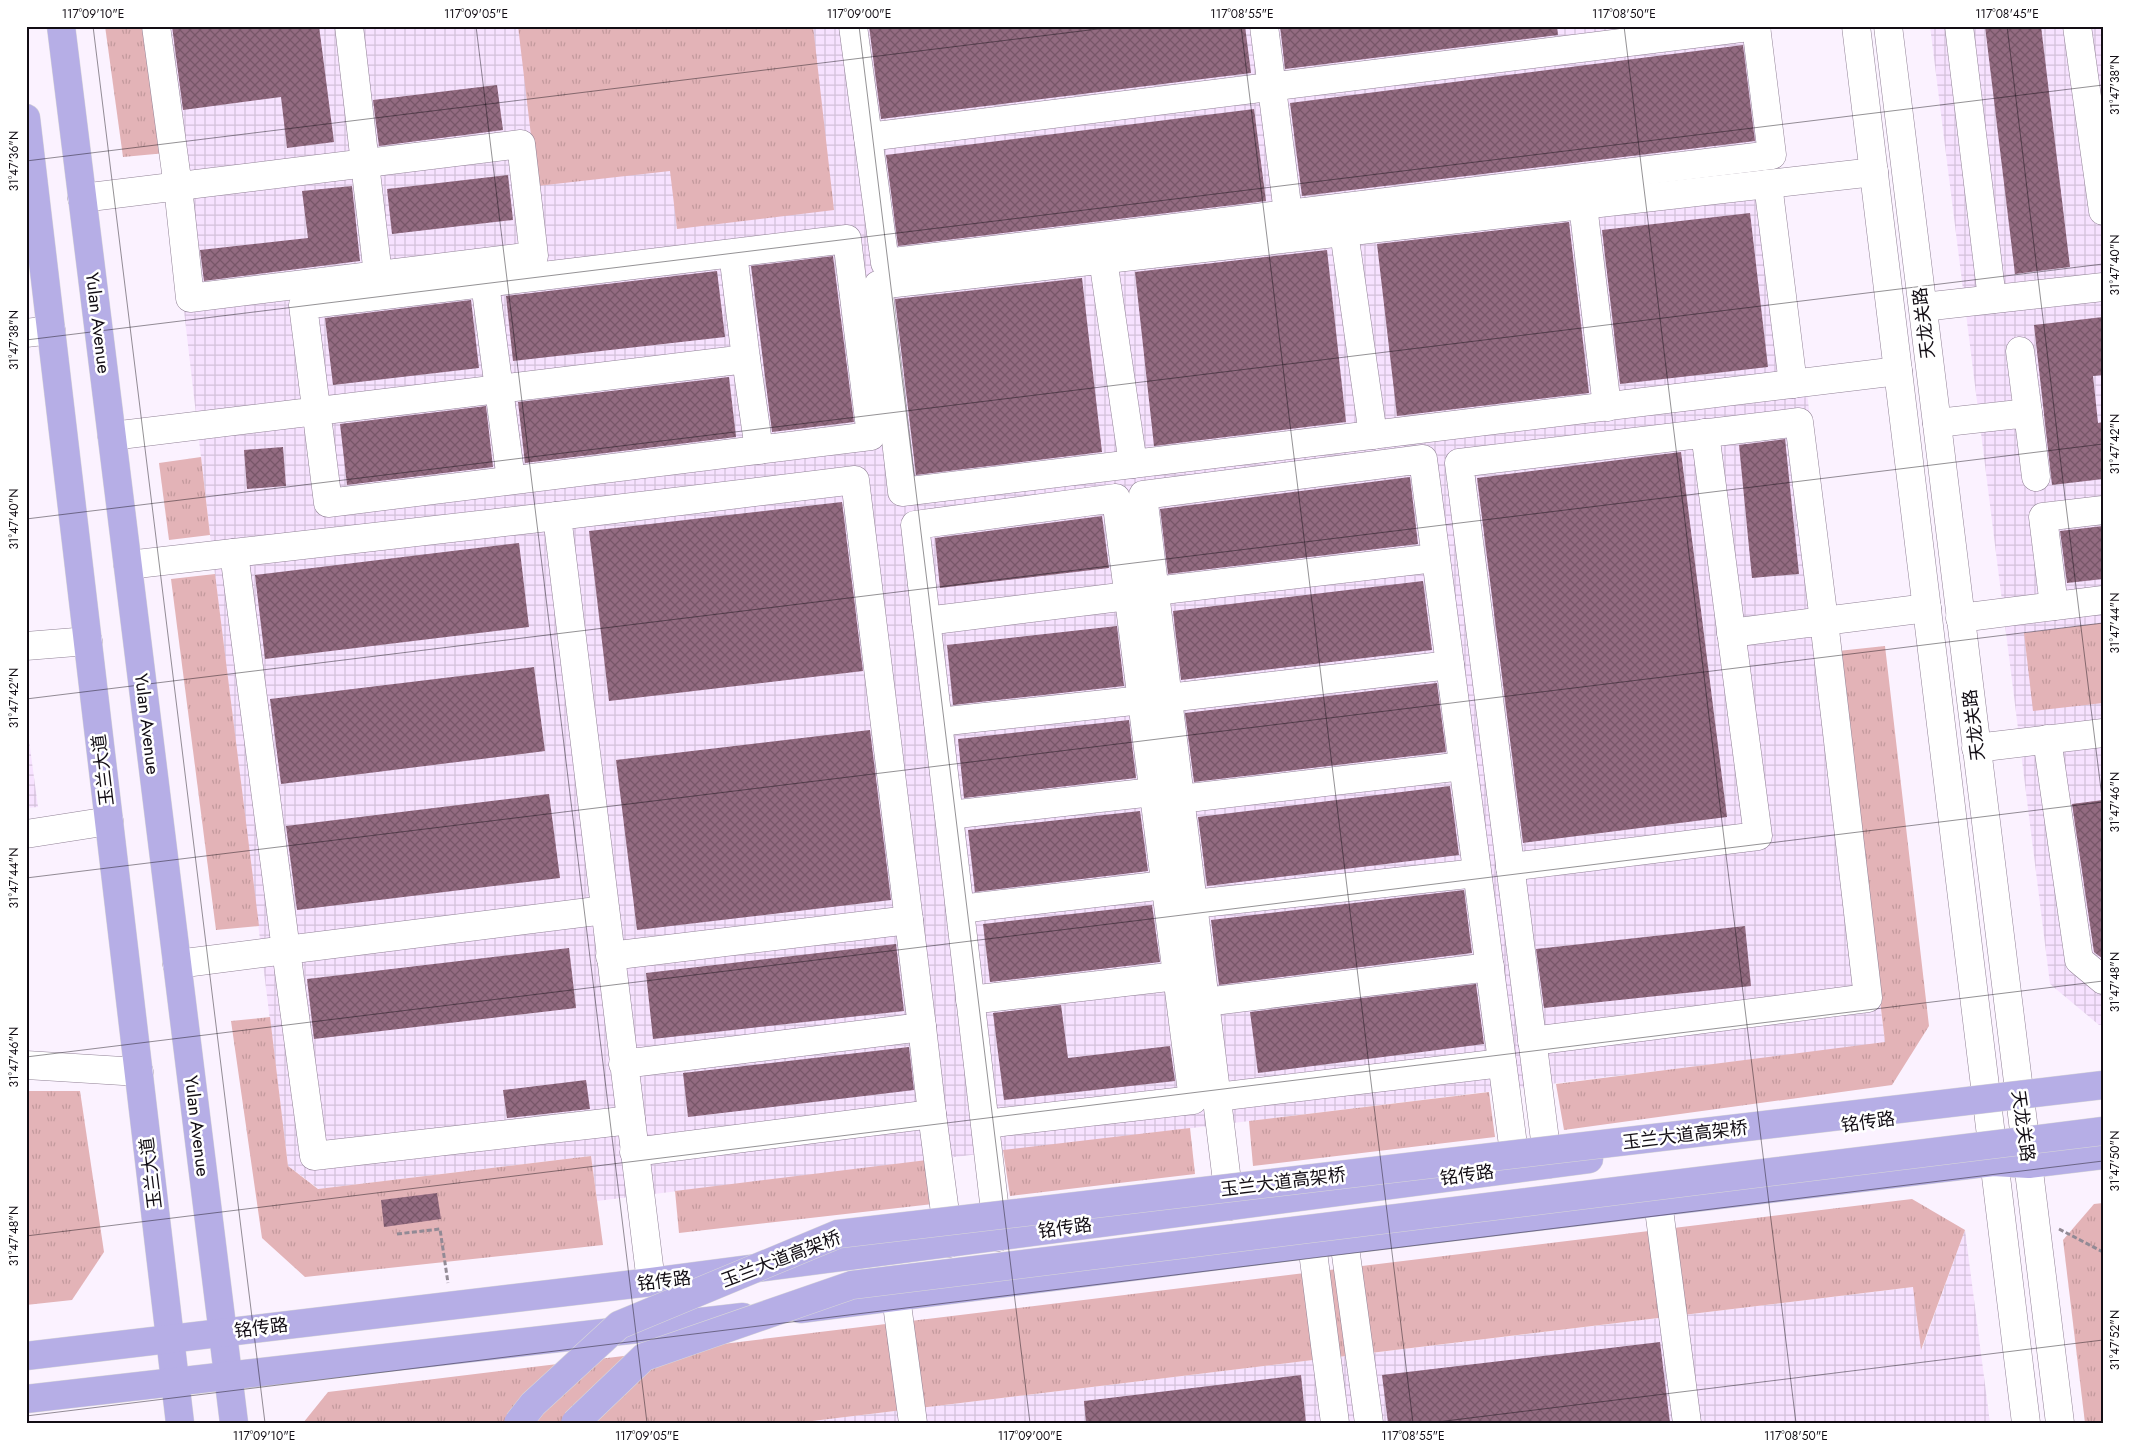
<svg xmlns="http://www.w3.org/2000/svg" width="2129" height="1449" viewBox="0 0 2129 1449" font-family="Jost,'Noto Sans SC',sans-serif">
<defs>
<pattern id="industrial-grid" width="8" height="8" patternUnits="userSpaceOnUse" patternTransform="scale(1.25)"><rect width="8" height="8" fill="#f7e2ff"/><path d="M0 4h8M4 0v8" fill="none" stroke="#d3c1da"/></pattern>
<pattern id="grass-tufts" width="24" height="20" patternUnits="userSpaceOnUse" patternTransform="scale(1.25)"><rect width="24" height="20" fill="#e3b3b7"/><path d="M3 7l-1-3M5 7V3M7 7l1-3M15 17l-1-3M17 17v-4M19 17l1-3" fill="none" stroke="#c2999c"/></pattern>
<pattern id="building-cross-hatch" width="8" height="8" patternUnits="userSpaceOnUse" patternTransform="scale(1.25)"><rect width="8" height="8" fill="#936b81"/><path d="M0 0l8 8M0 8l8-8" fill="none" stroke="#775668"/></pattern>
</defs>
<rect width="100%" height="100%" fill="#fbf2ff"/>
<g fill="url(#industrial-grid)">
<polygon points="151,26 1763,26 1885,1043 597,1201 591,1156 319,1189 288,1166 210,535"/>
<polygon points="1930,26 2103,26 2103,1025 2099,1025 2050,984"/>
<polygon points="26,718 38,807 26,808"/>
<polygon points="1965,1230 1990,1423 796,1423 1914,1287 1922,1349"/>
</g>
<g fill="url(#grass-tufts)">
<polygon points="105,26 151,26 166,153 123,157"/>
<polygon points="518,26 813,26 834,210 677,229 670,171 537,186"/>
<polygon points="201,457 210,535 169,540 159,463"/>
<polygon points="215,574 259,926 216,930 171,579"/>
<polygon points="2103,623 2103,703 2033,711 2024,633"/>
<polygon points="1885,646 1929,1026 1892,1085 1564,1130 1556,1084 1885,1042 1838,651"/>
<polygon points="270,1017 288,1166 318,1189 591,1156 603,1245 305,1277 262,1238 231,1021"/>
<polygon points="26,1091 80,1091 104,1252 72,1300 26,1305"/>
<polygon points="1489,1092 1495,1137 1253,1166 1249,1121"/>
<polygon points="1190,1128 1195,1174 1010,1196 1003,1150"/>
<polygon points="927,1160 933,1204 679,1233 675,1191"/>
<polygon points="1912,1199 1965,1230 1921,1350 1913,1287 796,1423 303,1423 328,1392"/>
<polygon points="2103,1203 2103,1423 2085,1423 2063,1240 2094,1204"/>
</g>
<g fill="url(#building-cross-hatch)">
<polygon points="172,26 319,26 334,142 287,148 281,97 183,110"/>
<polygon points="869,26 1245,26 1251,73 881,119"/>
<polygon points="1280,26 1557,26 1558,35 1285,69"/>
<polygon points="1985,26 2041,26 2070,267 2015,274"/>
<polygon points="1743,45 1755,141 1302,196 1290,103"/>
<polygon points="497,85 503,130 379,146 373,100"/>
<polygon points="1254,109 1266,201 898,246 886,155"/>
<polygon points="508,175 513,220 392,234 387,189"/>
<polygon points="352,186 360,261 204,281 200,250 308,238 302,191"/>
<polygon points="1750,213 1768,367 1620,384 1602,230"/>
<polygon points="1569,222 1589,393 1397,416 1377,244"/>
<polygon points="1327,250 1346,422 1154,446 1135,272"/>
<polygon points="833,256 854,422 772,432 751,266"/>
<polygon points="717,271 725,337 513,361 506,296"/>
<polygon points="1082,278 1102,452 916,475 895,299"/>
<polygon points="471,300 479,368 333,385 325,318"/>
<polygon points="2103,317 2103,375 2093,376 2098,423 2103,422 2103,479 2052,485 2034,325"/>
<polygon points="729,377 736,437 525,463 518,402"/>
<polygon points="486,406 493,467 347,485 340,424"/>
<polygon points="1785,439 1799,574 1752,578 1739,445"/>
<polygon points="283,447 286,486 247,489 244,450"/>
<polygon points="1681,452 1727,817 1523,843 1477,478"/>
<polygon points="1410,477 1418,544 1168,574 1160,509"/>
<polygon points="842,502 863,671 609,701 589,531"/>
<polygon points="1102,516 1109,568 940,588 935,538"/>
<polygon points="2103,526 2103,579 2067,583 2060,531"/>
<polygon points="519,543 529,627 265,659 255,575"/>
<polygon points="1423,581 1432,650 1181,680 1173,611"/>
<polygon points="1117,626 1124,686 953,705 947,645"/>
<polygon points="534,667 545,751 281,784 270,699"/>
<polygon points="1437,683 1446,752 1194,782 1185,713"/>
<polygon points="1129,720 1136,778 964,798 958,739"/>
<polygon points="870,730 891,900 637,930 616,760"/>
<polygon points="1450,786 1459,855 1207,886 1198,817"/>
<polygon points="549,794 560,878 297,910 286,826"/>
<polygon points="2103,800 2103,959 2094,952 2072,804"/>
<polygon points="1140,811 1148,871 975,892 968,830"/>
<polygon points="1464,890 1472,953 1219,985 1211,920"/>
<polygon points="1152,905 1160,962 990,982 983,924"/>
<polygon points="1745,926 1751,986 1544,1008 1536,949"/>
<polygon points="896,944 904,1011 653,1039 646,973"/>
<polygon points="569,948 576,1008 314,1039 307,979"/>
<polygon points="1476,984 1484,1044 1258,1073 1250,1012"/>
<polygon points="1061,1005 1068,1058 1170,1046 1175,1081 1004,1100 993,1013"/>
<polygon points="909,1047 914,1090 688,1117 683,1073"/>
<polygon points="586,1080 590,1109 507,1118 503,1090"/>
<polygon points="437,1193 441,1219 384,1227 381,1200"/>
<polygon points="1660,1342 1670,1423 1388,1423 1382,1375"/>
<polygon points="1301,1375 1306,1423 1086,1423 1084,1401"/>
</g>
<g fill="none" stroke-linecap="round" stroke-linejoin="round">
<defs>
<g id="minor">
<polyline points="349,26 378,275"/>
<polyline points="853,26 885,263 1772,155 1756,26"/>
<polyline points="1264,26 1288,213"/>
<polyline points="1856,26 2026,1423"/>
<polyline points="1888,26 2060,1423"/>
<polyline points="1959,26 1992,299"/>
<polyline points="2077,26 2103,211"/>
<polyline points="868,137 1757,26"/>
<polyline points="1874,172 878,285 902,492 1898,371"/>
<polyline points="1768,184 1793,384"/>
<path d="M82 198C229 181 374 161 521 144L534 256 190 298 178 187 156 26"/>
<polyline points="1583,205 1607,407"/>
<polyline points="1344,232 1373,435"/>
<polyline points="1103,259 1133,464"/>
<polyline points="485,283 511,480"/>
<polyline points="1923,307 2103,287"/>
<polyline points="26,333 51,330"/>
<polyline points="2020,351 2028,413"/>
<polyline points="746,359 759,450"/>
<polyline points="1937,423 2028,413 2036,477"/>
<polyline points="112,436 746,359 733,253 847,239 871,436 328,503 303,305 733,253"/>
<polyline points="128,565 557,516"/>
<polyline points="1155,591 1435,558"/>
<polyline points="2054,606 2043,517 2103,510"/>
<polyline points="1960,618 2103,600"/>
<polyline points="926,621 1128,596"/>
<polyline points="26,646 88,641"/>
<polyline points="1168,698 1450,665"/>
<polyline points="938,722 1142,700"/>
<polyline points="2047,739 2079,960 2103,980"/>
<polyline points="1976,748 2103,733"/>
<polyline points="1180,799 1463,766"/>
<polyline points="949,815 1153,792"/>
<polyline points="26,834 109,821"/>
<polyline points="1510,867 1758,836 1705,433"/>
<polyline points="1193,904 1477,873"/>
<polyline points="960,909 1165,885"/>
<polyline points="605,910 286,950 314,1156 631,1120"/>
<polyline points="610,956 909,920"/>
<polyline points="177,964 286,950 234,553"/>
<polyline points="970,1000 1177,976"/>
<polyline points="1205,1002 1490,967"/>
<polyline points="1532,1041 1868,998 1824,621 1731,633"/>
<polyline points="623,1064 922,1027 855,480 557,516 651,1282"/>
<polyline points="26,1065 139,1072"/>
<polyline points="1217,1097 1502,1063"/>
<polyline points="932,1114 949,1243"/>
<polyline points="985,1124 1193,1100 1116,498 915,525 998,1237"/>
<polyline points="634,1152 932,1114 922,1027"/>
<polyline points="1548,1164 1459,463 1799,422 1824,621 1927,608"/>
<polyline points="1658,1202 1687,1423"/>
<polyline points="1230,1206 1143,495 1423,459 1516,1168"/>
<polyline points="1344,1240 1369,1423"/>
<polyline points="1312,1244 1335,1423"/>
<polyline points="896,1297 913,1423"/>
</g>
<g id="major">
<polyline points="61,26 234,1423"/>
<polyline points="26,118 180,1423"/>
<polyline points="800,1309 1312,1244 1993,1162 2029,1164 2103,1155"/>
<polyline points="26,1356 651,1282 1589,1159"/>
<polyline points="26,1399 743,1317"/>
</g>
</defs>
<use href="#minor" stroke="#918296" stroke-width="29"/>
<use href="#major" stroke="#d9d8d9" stroke-width="29"/>
<g stroke="#928a95" stroke-width="3" stroke-dasharray="5 2.5" stroke-linecap="butt">
<polyline points="2059,1229 2103,1252"/>
<polyline points="397,1234 440,1229 448,1283"/>
</g>
<use href="#minor" stroke="#fff" stroke-width="28"/>
<use href="#major" stroke="#b6aee6" stroke-width="28"/>
<defs>
<g id="major-bridge">
<polyline points="518,1423 533,1404 619,1325 838,1234 2103,1085"/>
<polyline points="575,1423 644,1357 852,1285 2103,1131"/>
</g>
</defs>
<use href="#major-bridge" stroke="#d9d8d9" stroke-width="29" stroke-linecap="butt"/>
<use href="#major-bridge" stroke="#b6aee6" stroke-width="28"/>
</g>
<path fill="none" stroke="#120d14" stroke-width="1" stroke-opacity="0.45" d="M93 26 265 1423M476 26 647 1423M859 26 1030 1423M1241 26 1413 1423M1624 26 1796 1423M2007 26 2103 806M26 161 1122 26M26 340 2103 85M26 519 2103 264M26 699 2103 444M26 878 2103 623M26 1057 2103 802M26 1236 2103 981M26 1416 2103 1161M1429 1423 2103 1340"/>
<g text-anchor="middle" stroke-width="5" stroke-linejoin="round" paint-order="stroke">
<g font-size="18" fill="#120d14" stroke="#fff">
<text transform="translate(98 323) rotate(83)" y="6">Yulan Avenue</text>
<text transform="translate(1924 323) rotate(-97)" y="6">天龙关路</text>
<text transform="translate(147 724) rotate(83)" y="6">Yulan Avenue</text>
<text transform="translate(1974 725) rotate(-97)" y="6">天龙关路</text>
<text transform="translate(103 770) rotate(-97)" y="6">玉兰大道</text>
<text transform="translate(1868 1122) rotate(-8)" y="6">铭传路</text>
<text transform="translate(197 1126) rotate(83)" y="6">Yulan Avenue</text>
<text transform="translate(2023 1126) rotate(82)" y="6">天龙关路</text>
<text transform="translate(1685 1135) rotate(-7)" y="6">玉兰大道高架桥</text>
<text transform="translate(151 1173) rotate(-97)" y="6">玉兰大道</text>
<text transform="translate(1467 1175) rotate(-8)" y="6">铭传路</text>
<text transform="translate(1283 1182) rotate(-7)" y="6">玉兰大道高架桥</text>
<text transform="translate(1065 1228) rotate(-8)" y="6">铭传路</text>
<text transform="translate(781 1259) rotate(-21)" y="6">玉兰大道高架桥</text>
<text transform="translate(664 1281) rotate(-7)" y="6">铭传路</text>
<text transform="translate(261 1328) rotate(-7)" y="6">铭传路</text>
</g>
</g>
<rect width="2129" height="1449" fill="none" stroke="#ffffff" stroke-width="55"/>
<rect x="28" y="28" width="2074" height="1394" fill="none" stroke="#120d14" stroke-width="2"/>
<g font-size="12" text-anchor="middle" fill="#120d14">
<text x="93" y="18">117°09'10"E</text>
<text x="476" y="18">117°09'05"E</text>
<text x="859" y="18">117°09'00"E</text>
<text x="1242" y="18">117°08'55"E</text>
<text x="1624" y="18">117°08'50"E</text>
<text x="2007" y="18">117°08'45"E</text>
<text transform="translate(2115 85) rotate(-90)" y="4">31°47'38"N</text>
<text transform="translate(14 161) rotate(-90)" y="4">31°47'36"N</text>
<text transform="translate(2115 265) rotate(-90)" y="4">31°47'40"N</text>
<text transform="translate(14 340) rotate(-90)" y="4">31°47'38"N</text>
<text transform="translate(2115 444) rotate(-90)" y="4">31°47'42"N</text>
<text transform="translate(14 519) rotate(-90)" y="4">31°47'40"N</text>
<text transform="translate(2115 623) rotate(-90)" y="4">31°47'44"N</text>
<text transform="translate(14 698) rotate(-90)" y="4">31°47'42"N</text>
<text transform="translate(2115 802) rotate(-90)" y="4">31°47'46"N</text>
<text transform="translate(14 878) rotate(-90)" y="4">31°47'44"N</text>
<text transform="translate(2115 982) rotate(-90)" y="4">31°47'48"N</text>
<text transform="translate(14 1057) rotate(-90)" y="4">31°47'46"N</text>
<text transform="translate(2115 1161) rotate(-90)" y="4">31°47'50"N</text>
<text transform="translate(14 1236) rotate(-90)" y="4">31°47'48"N</text>
<text transform="translate(2115 1340) rotate(-90)" y="4">31°47'52"N</text>
<text x="264" y="1440">117°09'10"E</text>
<text x="647" y="1440">117°09'05"E</text>
<text x="1030" y="1440">117°09'00"E</text>
<text x="1413" y="1440">117°08'55"E</text>
<text x="1796" y="1440">117°08'50"E</text>
</g>
</svg>
